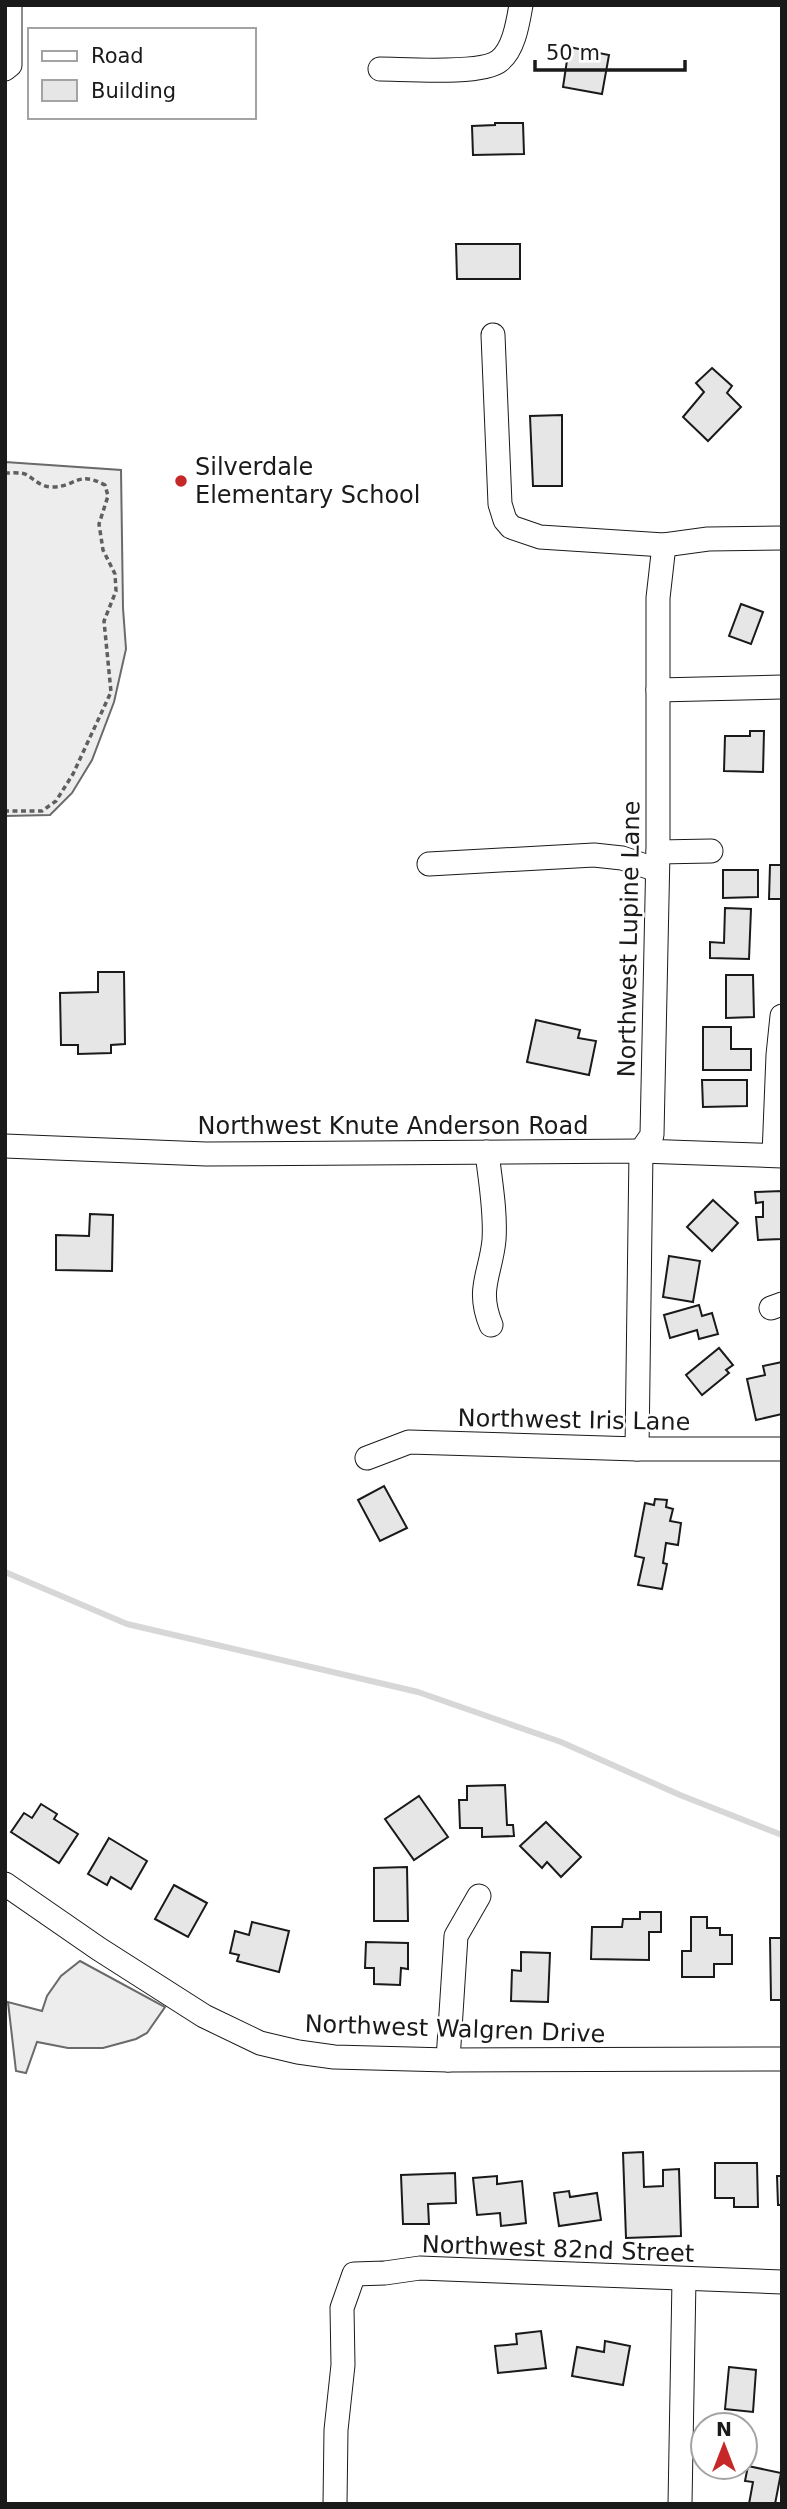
<svg xmlns="http://www.w3.org/2000/svg" width="787" height="2509" viewBox="0 0 787 2509" font-family="'DejaVu Sans',sans-serif">
<rect width="100%" height="100%" fill="#fff"/>
<g fill="#ededed" stroke="#6a6a6a" stroke-width="2">
<polygon points="5,462 121,470 123,608 126,649 114,702 92,760 72,793 50,815 5,816"/>
<polygon points="80,1961 165,2007 147,2033 136,2039 103,2048 68,2048 37,2042 26,2073 16,2071 8,2002 42,2011 47,1996 61,1976"/>
</g>
<g fill="none" stroke-linecap="round" stroke-linejoin="round">
<polyline stroke="#d7d7d7" stroke-width="6" points="5,1572 127,1624 418,1692 561,1742 680,1795 782,1835"/>
</g>
<g fill="#e6e6e6" stroke="#1a1a1a" stroke-width="2">
<polygon points="569,47 609,55 602,94 563,87"/>
<polygon points="495,123 523,123 524,154 473,155 472,126 495,125"/>
<polygon points="456,244 520,244 520,279 457,279"/>
<polygon points="712,368 732,386 727,393 741,407 708,441 683,417 704,392 696,383"/>
<polygon points="562,415 562,486 533,486 530,416"/>
<polygon points="741,604 763,612 751,644 729,636"/>
<polygon points="750,731 764,731 763,772 724,771 725,736 750,736"/>
<polygon points="770,865 782,865 782,899 769,899"/>
<polygon points="723,870 758,870 758,897 723,898"/>
<polygon points="725,908 751,909 749,959 710,958 710,942 724,943"/>
<polygon points="98,972 124,972 125,1044 111,1045 111,1053 78,1054 78,1045 61,1045 60,993 98,992"/>
<polygon points="726,975 753,975 754,1017 726,1018"/>
<polygon points="536,1020 580,1030 578,1038 596,1041 589,1075 527,1062"/>
<polygon points="703,1027 731,1027 731,1049 751,1049 751,1070 703,1070"/>
<polygon points="702,1080 747,1080 747,1106 703,1107"/>
<polygon points="782,1191 782,1239 758,1240 756,1217 763,1217 763,1202 756,1203 755,1192"/>
<polygon points="713,1200 738,1223 712,1251 687,1227"/>
<polygon points="90,1214 113,1215 112,1271 56,1270 56,1235 89,1236"/>
<polygon points="669,1256 700,1261 693,1302 663,1297"/>
<polygon points="699,1305 702,1316 712,1313 718,1334 699,1339 697,1330 670,1338 664,1315"/>
<polygon points="719,1348 733,1365 726,1370 729,1373 702,1395 686,1375"/>
<polygon points="782,1362 782,1414 756,1420 747,1379 765,1375 763,1366"/>
<polygon points="384,1486 407,1528 380,1541 358,1500"/>
<polygon points="655,1499 667,1500 666,1507 673,1509 670,1521 681,1523 678,1545 666,1543 663,1563 667,1564 662,1589 638,1585 644,1558 635,1556 645,1503 654,1505"/>
<polygon points="505,1785 507,1825 513,1825 514,1836 482,1837 482,1828 460,1828 459,1800 467,1800 467,1786"/>
<polygon points="419,1796 448,1837 414,1860 385,1819"/>
<polygon points="41,1804 57,1814 54,1819 78,1834 59,1863 11,1832 24,1813 32,1818"/>
<polygon points="546,1822 581,1857 561,1877 547,1862 542,1868 520,1846"/>
<polygon points="109,1838 147,1861 131,1889 111,1877 107,1885 88,1874"/>
<polygon points="407,1867 408,1921 374,1921 374,1868"/>
<polygon points="174,1885 207,1903 188,1937 155,1919"/>
<polygon points="640,1912 661,1912 661,1932 649,1932 649,1960 591,1959 592,1927 622,1927 623,1919 640,1919"/>
<polygon points="691,1917 707,1917 707,1928 720,1928 720,1935 732,1935 732,1964 714,1964 714,1977 682,1977 682,1951 691,1951"/>
<polygon points="252,1922 289,1931 279,1972 237,1961 239,1955 230,1953 235,1931 249,1935"/>
<polygon points="770,1938 782,1938 782,2000 771,2000"/>
<polygon points="366,1942 408,1943 408,1969 401,1968 400,1985 374,1984 374,1968 365,1968"/>
<polygon points="521,1952 550,1953 548,2002 511,2001 512,1970 521,1971"/>
<polygon points="643,2152 644,2187 663,2186 663,2170 679,2169 681,2236 626,2238 623,2153"/>
<polygon points="715,2163 757,2163 758,2207 734,2207 734,2198 715,2198"/>
<polygon points="455,2173 456,2203 428,2204 429,2224 403,2224 401,2175"/>
<polygon points="497,2176 497,2184 522,2181 526,2223 501,2226 500,2213 477,2215 473,2178"/>
<polygon points="777,2176 782,2176 782,2205 778,2205"/>
<polygon points="569,2191 570,2197 597,2193 601,2220 559,2226 554,2193"/>
<polygon points="541,2331 546,2368 498,2373 495,2346 517,2344 516,2334"/>
<polygon points="605,2341 630,2346 623,2385 572,2376 577,2347 604,2352"/>
<polygon points="729,2367 756,2370 753,2412 725,2409"/>
<polygon points="748,2466 781,2473 775,2504 749,2504 753,2482 745,2481"/>
</g>
<g fill="none" stroke-linecap="round" stroke-linejoin="round">
<defs>
<g id="minor">
<polyline points="5,69 10,65 10,5"/>
<path d="M380 69C404 69 482 75 499 61 514 50 518 22 521 5"/>
<polyline points="493,335 500,504 505,520 511,527 540,537 664,545 708,539 782,538"/>
<polyline points="658,690 782,687"/>
<polyline points="658,852 711,851"/>
<polyline points="429,864 594,855 622,858 657,870"/>
<polyline points="5,1146 206,1154 641,1151 782,1156"/>
<path d="M487 1152C490 1180 496 1211 494 1240 491 1273 476 1289 491 1325"/>
<polyline points="774,1155 778,1055 782,1016"/>
<polyline points="771,1308 782,1304"/>
<polyline points="637,1449 641,1151 652,1135 658,852 658,598 664,545"/>
<polyline points="367,1458 409,1442 637,1449 782,1449"/>
<polyline points="5,1884 99,1949 204,2016 260,2043 298,2052 334,2057 448,2060 782,2059"/>
<polyline points="448,2060 456,1936 479,1896"/>
<polyline points="335,2504 336,2430 343,2365 342,2308 354,2274 385,2273 420,2268 782,2282"/>
<polyline points="680,2504 684,2279"/>
</g>
</defs>
<use href="#minor" stroke="#1a1a1a" stroke-width="25"/>
<path stroke="#5f5f5f" stroke-width="3.5" stroke-dasharray="5 3.5" stroke-linecap="butt" d="M5 473C12 473 22 472 27 475 35 480 41 487 52 487 76 487 77 470 105 485L108 496 99 524 103 550 115 574 116 591 104 621 111 692 73 774 56 801 42 811H5"/>
<use href="#minor" stroke="#fff" stroke-width="23"/>
</g>
<circle fill="#c62828" stroke="#fff" stroke-width="2.5" cx="181" cy="481" r="7"/>
<g text-anchor="middle" stroke-width="5" stroke-linejoin="round" paint-order="stroke">
<g font-size="24" fill="#1a1a1a" stroke="#fff" text-anchor="start">
<text x="195" y="475">Silverdale<tspan x="195" dy="28">Elementary School</tspan></text>
</g>
<g font-size="24" fill="#1a1a1a" stroke="#fff">
<text transform="translate(629 939) rotate(-89)" y="8">Northwest Lupine Lane</text>
<text x="393" y="1134">Northwest Knute Anderson Road</text>
<text transform="translate(574 1420) rotate(1)" y="8">Northwest Iris Lane</text>
<text transform="translate(455 2029) rotate(2)" y="8">Northwest Walgren Drive</text>
<text transform="translate(558 2249) rotate(2)" y="8">Northwest 82nd Street</text>
</g>
</g>
<rect width="787" height="2509" fill="none" stroke="#1a1a1a" stroke-width="14"/>
<rect x="28" y="28" width="228" height="91" fill="#ffffff" stroke="#a3a3a3" stroke-width="2"/>
<rect x="42" y="51" width="35" height="10" fill="#ffffff" stroke="#a3a3a3" stroke-width="2"/>
<text x="91" y="63" font-size="21" fill="#1a1a1a">Road</text>
<rect x="42" y="80" width="35" height="21" fill="#e6e6e6" stroke="#a3a3a3" stroke-width="2"/>
<text x="91" y="98" font-size="21" fill="#1a1a1a">Building</text>
<g transform="translate(724 2446)"><circle r="33" fill="#ffffff" stroke="#a3a3a3" stroke-width="2"/>
<path d="M0-5L12 26L0 18L-12 26Z" fill="#c62828"/>
<text y="-10" font-size="19" font-weight="bold" text-anchor="middle" fill="#1a1a1a">N</text>
</g>
<path d="M535 60v10h150v-10" fill="none" stroke="#1a1a1a" stroke-width="3.5"/>
<text x="546" y="60" font-size="21" fill="#1a1a1a" stroke="#ffffff" stroke-width="5" paint-order="stroke">50 m</text>
</svg>
